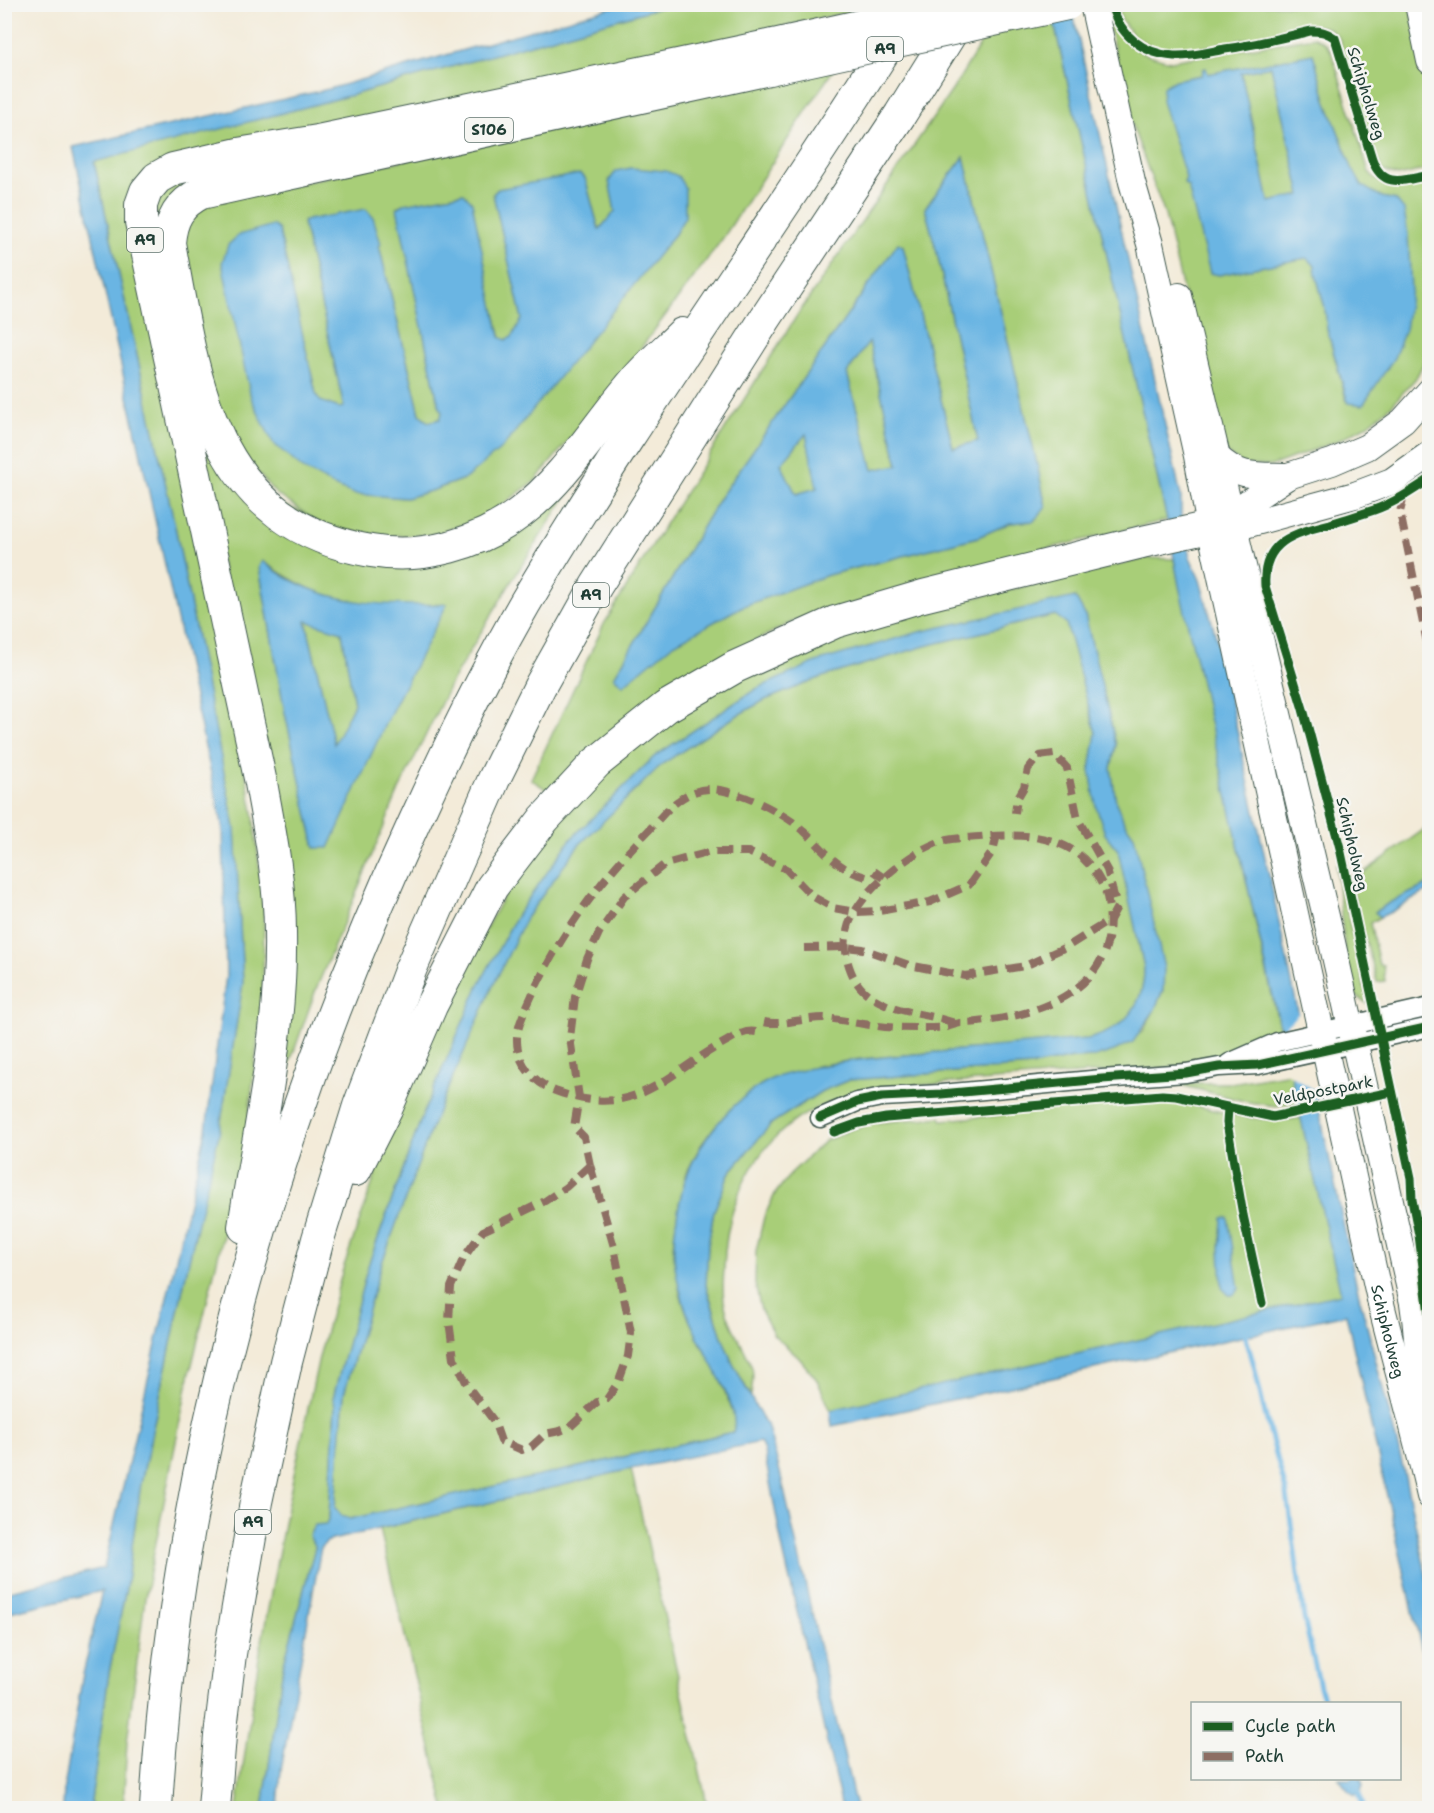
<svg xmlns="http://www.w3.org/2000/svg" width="1434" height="1813" viewBox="0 0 1434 1813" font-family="'Shantell Sans',sans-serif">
<rect width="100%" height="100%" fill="#f6f6f2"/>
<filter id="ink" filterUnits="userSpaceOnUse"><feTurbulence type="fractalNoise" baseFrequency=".0167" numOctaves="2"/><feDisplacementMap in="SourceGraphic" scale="12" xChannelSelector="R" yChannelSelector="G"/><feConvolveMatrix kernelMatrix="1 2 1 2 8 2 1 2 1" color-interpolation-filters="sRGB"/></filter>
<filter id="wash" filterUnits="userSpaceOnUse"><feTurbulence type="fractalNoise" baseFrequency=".008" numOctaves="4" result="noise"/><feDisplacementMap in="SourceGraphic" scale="24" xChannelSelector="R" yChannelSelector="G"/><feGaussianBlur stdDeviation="1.35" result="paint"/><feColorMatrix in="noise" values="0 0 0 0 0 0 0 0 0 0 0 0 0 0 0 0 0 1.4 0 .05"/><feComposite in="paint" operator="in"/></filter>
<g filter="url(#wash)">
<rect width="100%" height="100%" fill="#f3ebd9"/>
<g fill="#a8ce78" stroke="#648656" stroke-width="1.5" fill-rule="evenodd">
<polygon points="668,5 877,5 876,6 257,144 136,184 253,812 264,909 263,995 246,1140 188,1381 145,1598 127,1742 123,1808 90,1808 109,1673 126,1588 141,1483 188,1265 219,1134 243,983 235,828 176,531 94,161 356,94"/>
<path d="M1004 5H1050L1167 520 1029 553 796 620 690 674 605 739 553 794 531 779 604 624 661 531 796 317 953 89ZM964 157 1037 464 1046 507 1034 521 1010 523 978 537 828 575 741 607 672 645 623 684 614 677 719 499 867 287 903 246 953 448 978 441 937 253 925 208Z"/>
<polygon points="1117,5 1410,5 1429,95 1429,169 1398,176 1383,171 1376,158 1339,38 1328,28 1313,25 1196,49 1162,50 1145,43 1132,34 1120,18"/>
<path d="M1106 14C1126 47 1133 52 1171 61L1315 37 1325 43 1331 51 1369 172C1385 193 1408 185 1429 180V352L1416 378 1392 405 1369 424 1337 441 1271 466 1244 465 1227 453 1219 440 1165 215 1133 128ZM1313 54 1327 103 1352 168 1362 187 1382 197 1396 200 1347 403 1327 329 1325 308 1316 275 1315 265 1306 258 1219 275 1188 186 1184 182 1186 178 1175 80Z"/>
<path d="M779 50 162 216 242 488 414 559 588 462 511 582 452 681 399 790 315 992 283 1082 287 986 235 635 154 206 164 192 184 179ZM262 561C285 576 309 591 336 598 371 608 410 605 446 604L386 722 315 847 285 713 259 567Z"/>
<path d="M837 64 723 238 603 399 535 481 484 518 432 535 371 536 321 524 275 493 238 449 210 389 177 246 189 220 202 205ZM585 178 599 230 615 211 609 181 675 234 466 478 434 490 406 498 354 494 239 235 279 230 316 394 320 401 339 408 344 407 303 223 307 220 379 245 420 414 428 422 440 419 442 413 437 398 397 207 404 204 463 193 501 338 506 340 512 337 522 319 493 194 498 189Z"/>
<polygon points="1271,66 1301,195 1269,202 1241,73"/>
<polygon points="869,341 898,466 873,470 847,373"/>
<polygon points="806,433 818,488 796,494 781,464"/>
<path d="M1148 558 1174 559 1280 1031 1275 1036 1189 1066 880 1088C845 1095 806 1108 780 1133 742 1168 725 1219 724 1269 723 1281 722 1294 725 1306 729 1327 744 1345 751 1365 755 1373 752 1387 751 1396L732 1362 721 1334 709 1294 706 1286 708 1244 714 1211 730 1172 772 1123 822 1091 849 1080 1032 1066 1073 1058 1095 1057 1143 1031 1154 1011 1163 990 1134 836 1124 822 1116 802 1111 768 1116 745 1085 615 1075 597 756 689 655 756 571 839 517 915 479 985 423 1114 368 1266 333 1398 335 1406 329 1518 315 1548 283 1667 263 1808H237L259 1657 287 1507 319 1357 343 1269 376 1173 406 1096 449 996 520 866 619 754 773 654 969 599Z"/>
<path d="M1056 615 1066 622 1096 733 1090 770 1105 834 1118 850 1144 967C1145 1005 1124 1030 1088 1039L859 1059 816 1066 715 1126 701 1145 687 1172 679 1204 673 1246 680 1294 689 1319 702 1346 716 1369 721 1382 734 1415 735 1426 733 1432 350 1519 342 1516 335 1508 344 1394 380 1268 435 1118 491 990 526 918 578 846 662 764 736 716 765 700 822 677 925 646Z"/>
<polygon points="306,620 342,632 354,704 334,745"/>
<polygon points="1429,826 1429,884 1389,903 1375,912 1380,917 1370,923 1379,965 1383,965 1385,981 1377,982 1349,878 1360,875"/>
<polygon points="1336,864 1368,1004 1355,995 1347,972"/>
<polygon points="1291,1073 1297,1102 1275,1106 1248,1102 1185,1086 1181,1083 1231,1083"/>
<path d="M1171 1100C1213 1109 1258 1125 1301 1118L1342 1295 831 1411 817 1380 799 1358 774 1335 761 1310 755 1284 756 1251 764 1217 775 1194 791 1173 825 1141 850 1130 873 1123 941 1117 942 1120 1002 1115V1112Z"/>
<polygon points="631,1469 708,1808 445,1808 380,1529"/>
</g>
<g fill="#6bb5e3" stroke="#45798c" stroke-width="1.5" fill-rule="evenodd">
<polygon points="619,5 668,5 356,94 94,162 176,531 235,828 243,983 219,1134 188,1265 141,1483 126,1588 109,1673 90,1808 63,1808 64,1789 82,1679 102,1591 5,1613 5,1592 104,1568 206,1130 226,976 223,828 73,147 329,89"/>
<polygon points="1050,5 1071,5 1181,496 1181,515 1190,557 1200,580 1218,644 1270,880 1356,1283 1402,1463 1429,1588 1429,1682 1346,1314 832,1426 830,1410 1341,1294 1179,586 1167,520"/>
<path d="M1313 54 1327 103 1352 168 1362 186 1382 197 1396 200 1404 210 1408 234 1411 289 1405 330 1394 358 1363 405 1348 403 1327 329 1325 308 1316 275 1315 265 1306 258 1219 275 1210 273 1188 186 1184 184 1186 178 1162 101 1163 87 1175 80 1202 75 1203 69 1206 68 1208 74ZM1271 66 1301 195 1269 202 1241 73Z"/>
<path d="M964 157 1037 464 1046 507 1034 521 1010 523 978 537 828 575 741 607 672 645 623 685 614 677 719 499 898 243 903 246 953 448 978 441 937 253 925 208ZM869 342 898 465 873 470 847 373ZM806 434 817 488 796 494 781 464Z"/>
<polygon points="631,168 666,171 678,176 685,188 685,217 675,234 502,448 466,478 434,490 406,498 354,494 336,487 303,469 273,443 251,398 222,263 228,245 239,235 273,225 279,230 316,394 320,401 339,408 344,407 303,222 307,220 366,209 373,217 381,244 379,246 420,414 428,422 440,419 442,413 437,398 397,208 404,204 464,193 472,202 500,337 506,340 512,337 522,319 493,194 498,189 580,174 585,178 599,230 615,211 609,181 616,171"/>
<path d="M262 561C272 568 282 576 293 581 341 606 394 606 447 604L386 722 329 848H315L285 713 259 567ZM306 621 342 632 354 704 334 744Z"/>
<path d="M1075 597 1085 615 1116 745 1111 768 1116 802 1124 822 1134 836 1164 968 1163 990 1154 1011 1133 1042 1114 1051 1095 1057 1073 1058 1032 1066 849 1080 822 1091 772 1123 730 1172 714 1211 708 1244 706 1286 721 1334 732 1362 762 1418 767 1424 780 1472 856 1808H842L782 1546 764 1451 760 1442 631 1469 328 1541 321 1547 281 1770 278 1808H263L283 1667 315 1548 309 1535 315 1525 326 1524 329 1517 335 1406 333 1398 368 1266 423 1114 479 985 517 915 571 839 655 756 756 689 816 662 919 632ZM1055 615 1066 623 1096 733 1090 770 1096 806 1105 834 1118 850 1144 967C1145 1005 1124 1030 1088 1039 1030 1043 973 1049 916 1054 875 1058 834 1061 795 1072 787 1074 776 1076 769 1080 729 1102 693 1147 682 1191 678 1209 674 1228 674 1245 673 1266 681 1296 688 1316 697 1342 743 1408 733 1432L350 1519 342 1516 335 1508 344 1394 380 1268 435 1118 491 990 526 918 578 846 662 764 736 716 765 700 822 677 925 646Z"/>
<polygon points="1429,884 1429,890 1391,912 1380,917 1375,912 1389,903"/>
<polygon points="1228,1217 1239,1289 1233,1295 1229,1295 1222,1288 1220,1249 1222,1218"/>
<polygon points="1339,1779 1361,1779 1363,1786 1360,1793 1355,1795 1348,1790"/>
</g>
<polygon fill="#f3ebd9" points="1301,1011 1318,1092 1288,1074 1278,1034"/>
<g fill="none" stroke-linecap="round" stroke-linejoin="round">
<g stroke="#6bb5e3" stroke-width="5">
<polyline points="1245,1335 1254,1365 1264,1410 1287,1494 1304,1618 1324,1704"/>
<polyline points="1354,1778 1364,1808"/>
</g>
</g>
</g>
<g filter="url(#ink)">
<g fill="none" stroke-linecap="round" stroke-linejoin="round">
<defs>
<g id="minor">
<polyline points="1229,1063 1277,1042 1430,1007"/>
<polyline points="820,1118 857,1102 882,1097 941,1094 1102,1079 1186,1073 1219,1067 1258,1065 1430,1027"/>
</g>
<g id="secondary">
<path id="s1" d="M1093 4 1132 182 1150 244 1197 456 1210 527 1381 1304C1397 1368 1415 1431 1430 1496"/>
<polyline points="1418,4 1430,61"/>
<path d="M1179 296 1329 929 1413 1303C1419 1342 1420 1380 1417 1420"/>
<path d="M1217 457C1239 479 1259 475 1288 476"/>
<polyline points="1218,522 1288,476 1332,462 1367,447 1403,421 1430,391"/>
<polyline points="1216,527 1234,528 1355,495 1392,481 1430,454"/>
</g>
<g id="motorway">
<path d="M682 334C666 350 648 365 634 382 596 426 567 477 521 512 480 544 422 560 371 551 208 523 194 377 169 243 171 219 179 204 201 193L778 67"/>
<polyline points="355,1170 387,1107 431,1006 492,887 544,819 596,763 666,707 735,667 835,622 923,596 1142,542 1210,527"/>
<path d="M244 1227C259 1129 282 1032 280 932 280 882 270 832 261 783L141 222V205L146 191 157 178 173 169 238 154 318 141 773 45"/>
<path d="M156 1808C176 1467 271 1132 414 823 448 748 484 674 525 603 642 405 779 220 901 24"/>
<polyline points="214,1808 220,1736 230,1654 256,1502 286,1362 318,1239 359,1106 411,968 494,779 540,686 596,586 765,319 900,115 964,12"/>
</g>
</defs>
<use href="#minor" stroke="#3f574d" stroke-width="21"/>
<use href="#secondary" stroke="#3f574d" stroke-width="28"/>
<use href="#motorway" stroke="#3f574d" stroke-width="34"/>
<use href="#minor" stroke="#fff" stroke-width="18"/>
<use href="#secondary" stroke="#fff" stroke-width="26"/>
<use href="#motorway" stroke="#fff" stroke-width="32"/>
<defs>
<g id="motorway-bridge">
<polyline points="773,45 959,4"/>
<polyline points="778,67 1067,4"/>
</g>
</defs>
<use href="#motorway-bridge" stroke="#3f574d" stroke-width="34" stroke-linecap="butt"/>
<use href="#motorway-bridge" stroke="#fff" stroke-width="32"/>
<g stroke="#8d6e63" stroke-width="8" stroke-dasharray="15 8" stroke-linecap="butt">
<polyline points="1404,496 1400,512 1430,657"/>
<polyline points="874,871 884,878"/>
<polyline points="804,948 846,947 863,949 909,965 965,976 1025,966 1070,945 1110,920 1117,907 1107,870 1078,819 1067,768 1054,754 1039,756 1028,769 1024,787 1017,799 1015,813"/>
<path d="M764 1022C780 1026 804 1018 823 1018 841 1019 859 1024 878 1026 891 1028 905 1028 919 1028 928 1028 938 1028 947 1027 951 1026 955 1024 960 1023 966 1023 972 1023 978 1022 1047 1014 1122 985 1108 902 1107 893 1102 884 1098 877 1072 833 1023 833 979 837 967 838 953 838 942 841 911 851 866 888 852 917 844 932 844 950 849 966 852 975 856 983 863 990 888 1014 927 1012 957 1024"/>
<path d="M756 1032C745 1030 736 1036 727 1041 665 1074 638 1120 558 1092 535 1084 516 1064 517 1038 518 1023 526 1009 532 995 560 934 602 878 649 830 658 820 667 809 678 801 688 793 699 789 712 789 740 791 785 813 805 832 827 852 835 868 866 877"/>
<polygon points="590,1165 614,1247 631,1333 628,1356 619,1381 607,1399 597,1402 570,1427 560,1431 545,1434 531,1447 522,1450 501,1441 494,1421 469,1388 454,1358 449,1321 451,1287 464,1257 483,1231 545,1201 566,1187"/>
<polyline points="590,1165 584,1137 574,1127 579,1097 570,1038 575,997 587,959 599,933 624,897 665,864 711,852 748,852 786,869 812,896 833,908 855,912 879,911 930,902 969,885 993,851 997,835"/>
</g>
<defs>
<g id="cycleway">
<path d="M1111 4C1119 35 1143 54 1174 56 1191 57 1209 52 1225 49 1254 45 1282 38 1311 31 1321 31 1327 32 1335 38L1372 159C1383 190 1404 180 1430 175"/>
<path d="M1430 479C1412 491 1394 503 1374 510 1359 515 1344 520 1330 524 1294 533 1262 541 1265 586L1303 709 1340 848 1411 1178 1412 1200 1419 1235 1430 1322"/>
<polyline points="1228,1108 1227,1123 1243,1215 1262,1303"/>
<polyline points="820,1118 857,1102 882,1097 941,1094 1102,1079 1186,1073 1219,1067 1258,1065 1430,1027"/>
<polyline points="834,1132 859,1123 886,1118 1162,1095 1176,1096 1273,1117 1391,1092"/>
</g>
</defs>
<use href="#cycleway" stroke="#f6f6f2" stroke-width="13"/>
<use href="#cycleway" stroke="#1b5e20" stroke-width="9"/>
</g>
</g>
<g text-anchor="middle" stroke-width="5" stroke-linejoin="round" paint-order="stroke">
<g fill="#f6f6f2" stroke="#60746d" stroke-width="1.5">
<rect x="867" y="37" width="36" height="24" rx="4.5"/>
<rect x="465" y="118" width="48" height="24" rx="4.5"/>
<rect x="127" y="228" width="36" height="24" rx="4.5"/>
<rect x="573" y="583" width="36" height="24" rx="4.5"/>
<rect x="235" y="1510" width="36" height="24" rx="4.5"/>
</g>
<g font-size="15" font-weight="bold" fill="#1f3d34">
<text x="885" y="54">A9</text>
<text x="489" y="135">S106</text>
<text x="145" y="245">A9</text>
<text x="591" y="600">A9</text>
<text x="253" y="1527">A9</text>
</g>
<g font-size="16" fill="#1f3d34" stroke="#f6f6f2">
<text transform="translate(1367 93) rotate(73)" y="6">Schipholweg</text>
<text transform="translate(1353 844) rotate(77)" y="6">Schipholweg</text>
<text transform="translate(1323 1090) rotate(-11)" y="6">Veldpostpark</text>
<text dy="6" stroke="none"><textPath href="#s1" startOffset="1360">Schipholweg</textPath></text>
</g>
</g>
<rect width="1434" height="1813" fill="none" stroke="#f6f6f2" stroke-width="24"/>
<rect x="1191" y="1702" width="210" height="78" fill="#f6f6f2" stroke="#a0aca6" stroke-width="1.5"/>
<rect x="1203" y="1722" width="30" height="9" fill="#1b5e20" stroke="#a0aca6" stroke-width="1.5"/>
<text x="1245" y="1732" font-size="18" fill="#1f3d34">Cycle path</text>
<rect x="1203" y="1752" width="30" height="9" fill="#8d6e63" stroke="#a0aca6" stroke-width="1.5"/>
<text x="1245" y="1762" font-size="18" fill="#1f3d34">Path</text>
</svg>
